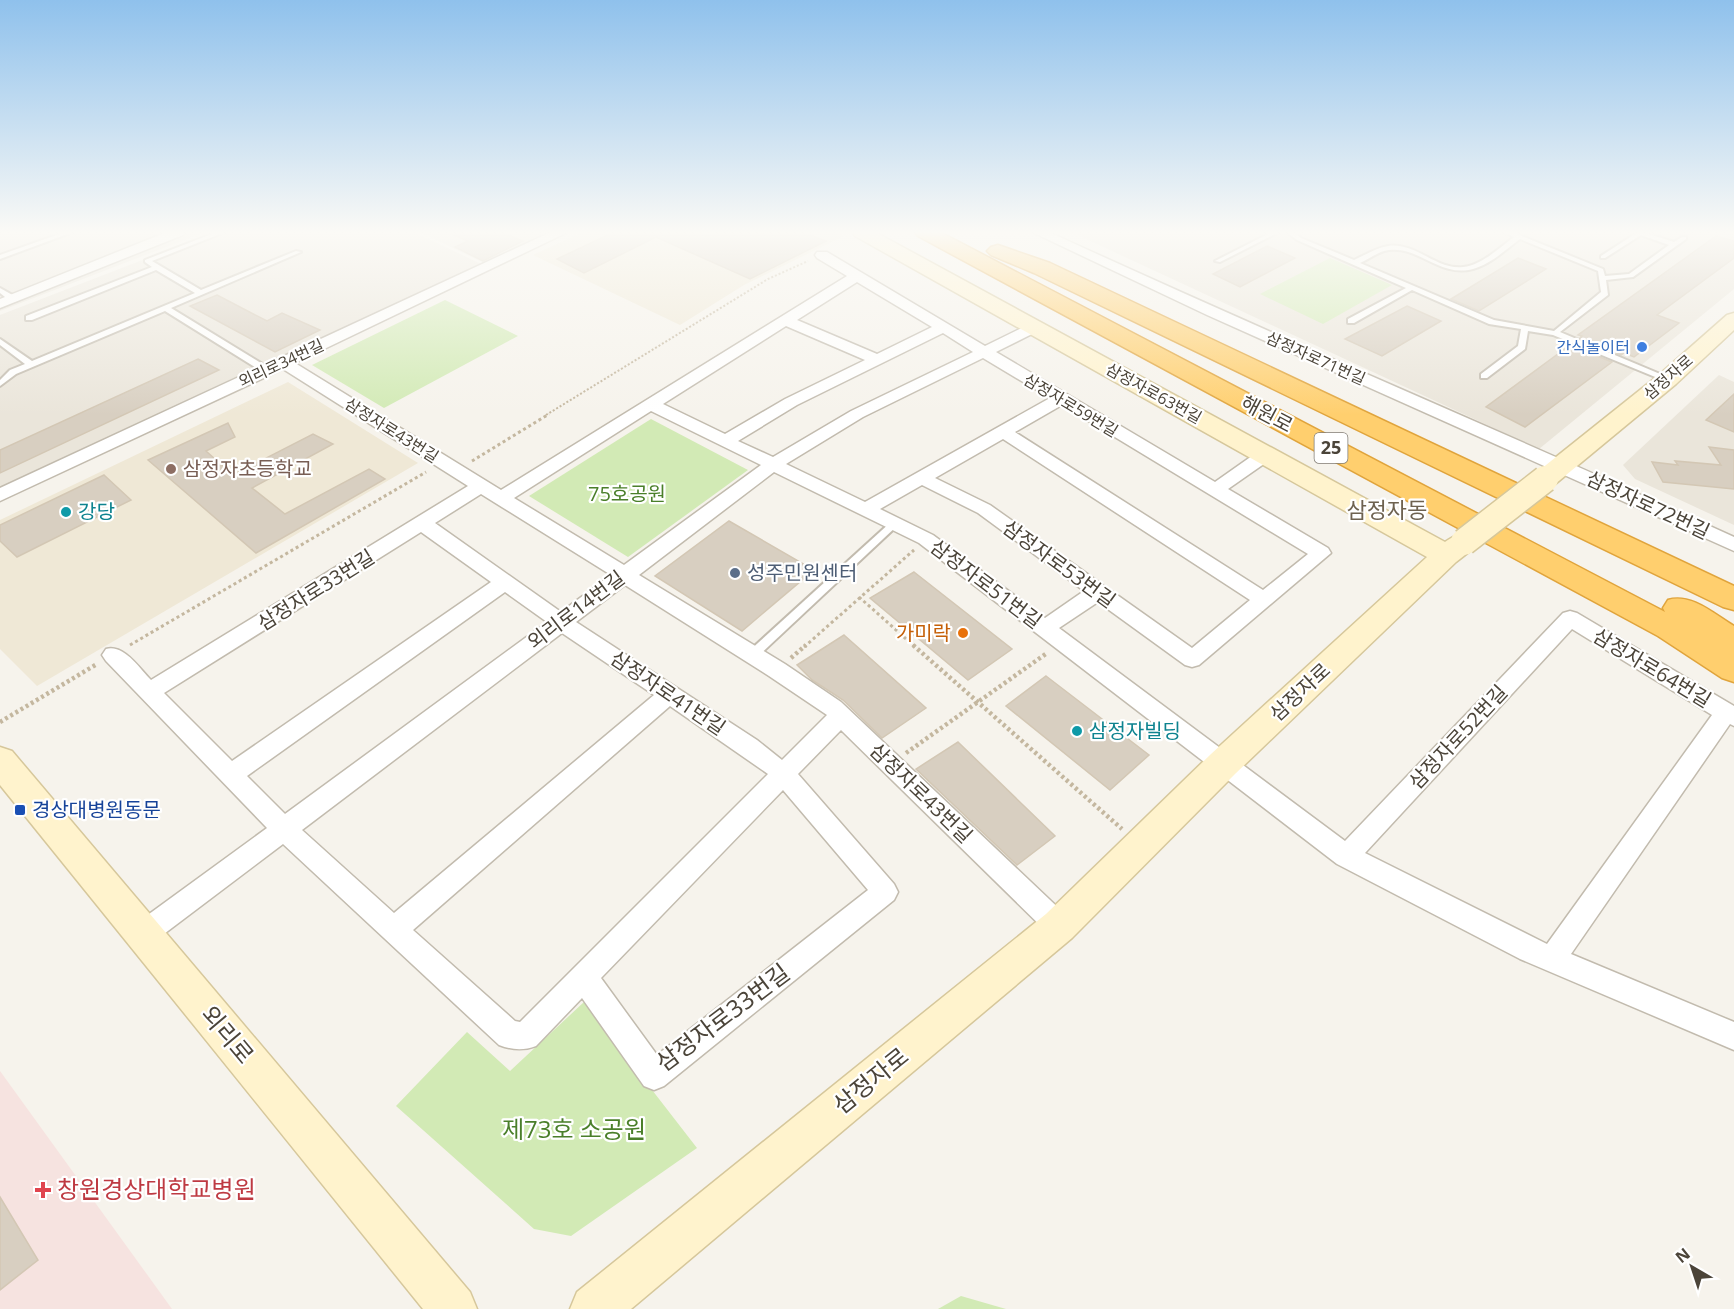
<svg xmlns="http://www.w3.org/2000/svg" width="1734" height="1309" viewBox="0 0 1734 1309" font-family="'Open Sans','Noto Sans KR',sans-serif">
<rect width="100%" height="100%" fill="#f6f3ec"/>
<g fill="#eae5da">
<polygon points="0,232 205,232 0,311"/>
<polygon points="215,232 414,232 481,264 0,489 0,315"/>
<polygon points="420,232 551,232 484,263"/>
<polygon points="1071,232 1727,232 1734,234 1734,289 1539,449"/>
<polygon points="1719,375 1734,382 1734,525 1635,479 1623,465"/>
</g>
<g fill="#efe8d6">
<polygon points="583,232 835,232 844,236 744,285 680,325 533,255"/>
<polygon points="288,382 418,463 37,686 0,649 0,520"/>
</g>
<polygon fill="#f6e3e0" points="0,1071 172,1309 0,1309"/>
<g fill="#d2eab5">
<polygon points="1330,258 1392,285 1323,324 1260,294"/>
<polygon points="445,300 518,336 384,408 312,365"/>
<polygon points="651,419 748,470 628,557 529,496"/>
<polygon points="584,1002 697,1148 571,1236 534,1229 396,1106 467,1032 510,1071"/>
<polygon points="961,1296 1006,1309 938,1309"/>
</g>
<g fill="#d8cfc1" stroke="#d3c7b4" stroke-width="1.5">
<polygon points="447,232 500,232 523,241 483,261 455,247 468,241"/>
<polygon points="614,232 695,232 706,236 716,232 801,232 826,241 750,279 656,237 584,273 557,259"/>
<polygon points="1716,236 1734,241 1734,258 1657,315 1679,323 1634,357 1624,353 1621,355 1580,338 1582,336 1578,335"/>
<polygon points="1267,246 1295,258 1240,287 1213,274"/>
<polygon points="1518,258 1546,269 1479,311 1451,299"/>
<polygon points="217,295 267,321 282,313 320,330 275,352 190,306"/>
<polygon points="1407,306 1441,321 1382,356 1345,339"/>
<polygon points="1570,345 1612,362 1525,427 1486,407"/>
<polygon points="198,359 219,370 0,473 0,450"/>
<polygon points="1734,394 1734,432 1706,420"/>
<polygon points="228,423 235,437 206,451 233,475 313,434 333,444 252,488 285,514 369,469 385,479 256,553 148,460"/>
<polygon points="1709,447 1734,450 1734,489 1663,482 1652,462 1678,465 1675,461 1721,465"/>
<polygon points="104,475 131,500 17,557 0,541 0,525"/>
<polygon points="729,521 814,570 742,631 655,576"/>
<polygon points="914,572 1012,649 968,680 870,598"/>
<polygon points="844,635 926,708 882,738 843,700 812,680 797,665"/>
<polygon points="1046,676 1149,755 1110,790 1006,706"/>
<polygon points="958,742 1055,836 1017,865 916,769"/>
<polygon points="0,1197 38,1260 0,1290"/>
</g>
<g fill="none" stroke-linecap="round" stroke-linejoin="round">
<defs>
<g id="lane">
<polygon points="65,232 73,232 0,259 0,255"/>
<polygon points="217,232 225,232 152,261 201,290 296,251 301,252 171,308 269,368 269,372 263,372 165,311 16,374 0,386 0,380 10,370 25,364 0,345 0,339 32,361 195,293 156,270 32,320 26,320 26,316 152,267 145,262 145,260"/>
<polygon points="1272,232 1279,232 1220,262 1215,261"/>
<path d="M1287 232H1294L1301 238 1354 260C1365 255 1376 248 1388 246 1416 242 1436 270 1463 267 1482 265 1499 248 1514 237L1504 232H1512L1603 269 1605 276 1629 274 1669 245 1641 235 1605 258H1601V256L1638 232H1643L1674 242 1682 237H1686V239L1633 277 1606 280 1608 295 1560 332 1672 379 1671 381H1665L1553 335 1528 331 1525 349 1487 378H1481V374L1518 346 1521 329 1489 324 1412 290 1354 323H1348V319L1406 288 1297 240ZM1520 239 1598 271 1601 292 1554 331 1494 320 1360 263C1369 259 1379 251 1389 250 1419 246 1440 278 1473 269 1491 264 1505 250 1520 239Z"/>
<polygon points="0,288 16,297 16,301 10,301 0,293"/>
<polygon points="895,520 900,523 898,525 756,658 748,658 747,655 748,652 892,521"/>
</g>
<g id="street">
<polygon points="167,232 185,232 183,235 0,308 0,299"/>
<path d="M551 232H568L295 363 501 490 847 276 817 258 815 255 817 252H827L985 346 1030 324H1040L1042 327 1040 330 996 352 1215 482 1259 451H1271L1274 455 1271 459 1228 489 1328 548 1331 553 1199 665 1192 667 1185 665 1098 602 1059 628 1345 841 1563 613 1570 611 1577 613 1734 706V726L1730 724 1571 954 1734 1022V1050L1520 959 1337 864 919 543 774 472 639 575 785 664 841 702 1068 917 1072 926 1068 935 1059 938 1050 935 841 730 798 774 894 884 898 892 894 900 664 1086 654 1090 644 1086 582 998 536 1046C523 1051 512 1050 499 1045L283 844 152 943 143 946 134 943 130 934 134 925 267 828 106 661 102 655 106 649C124 644 139 668 151 680L468 486 283 369 0 501V488ZM857 282 932 327 877 354 797 320ZM786 326 865 360 785 399 725 434 663 404ZM943 333 973 352 851 411 773 457 738 441 797 405ZM983 358 1050 398 865 502 786 464 863 417ZM1062 405 1308 554 1263 590 1015 432ZM651 411 761 465 624 565 514 498ZM1003 439 1250 600 1192 648 990 505 935 478ZM922 485 978 513 1084 591 1045 618 933 535 880 509ZM481 494 611 575 561 612 435 523ZM421 532 491 582 232 761 164 693ZM625 585 769 676 827 715 782 760 757 740 576 622ZM505 592 547 622 285 814 247 776ZM1572 629 1712 715 1547 944 1365 853ZM562 633 654 695 394 913 302 830ZM670 706 768 774 520 1022 515 1021 413 930ZM783 790 868 890 657 1055 601 978Z"/>
<path d="M1032 232H1049C1276 337 1507 433 1734 537V551L1207 315Z"/>
</g>
<g id="secondary">
<path d="M853 232H875L1445 542C1455 535 1461 532 1474 536L1477 542 1474 548 1456 562 1235 774 1072 938 631 1309H570L577 1292 1046 914 1211 754 1427 557 855 236Z"/>
<polygon points="1734,313 1734,330 1676,384 1554,485 1545,487 1536,485 1532,479 1536,473 1660,374 1727,315"/>
<polygon points="0,747 12,751 470,1292 477,1309 423,1309 0,785"/>
</g>
<g id="highway">
<path d="M915 232H940L1665 612 1663 608 1668 600C1691 593 1714 614 1734 626V682L1722 678 1658 636 918 236Z"/>
<polygon points="998,245 1050,263 1734,586 1734,610 1723,607 1034,273 991,255 987,251 991,247"/>
</g>
</defs>
<use href="#lane" stroke="#c2bbae" stroke-width="4"/>
<use href="#street" stroke="#c2bbae" stroke-width="3"/>
<use href="#secondary" stroke="#d6c79b" stroke-width="3"/>
<use href="#highway" stroke="#e0a43c" stroke-width="3"/>
<polyline stroke="#c4b79f" stroke-width="2" stroke-dasharray="2 2" stroke-linecap="butt" points="546,415 768,279 808,261"/>
<g stroke="#c4b79f" stroke-width="3" stroke-dasharray="3 3" stroke-linecap="butt">
<polyline points="472,461 549,414"/>
<polyline points="859,597 915,647"/>
<polyline points="130,645 426,472"/>
<polyline points="804,647 914,550"/>
</g>
<g stroke="#c4b79f" stroke-width="4.5" stroke-dasharray="3 3" stroke-linecap="butt">
<polyline points="913,645 1122,829"/>
<polyline points="791,658 806,645"/>
<polyline points="0,722 97,664"/>
<polyline points="906,753 1047,653"/>
</g>
<use href="#lane" fill="#fff" fill-rule="evenodd"/>
<use href="#street" fill="#fff" fill-rule="evenodd"/>
<use href="#secondary" fill="#fff3cd" fill-rule="evenodd"/>
<use href="#highway" fill="#ffcf6e" fill-rule="evenodd"/>
<defs>
<polyline id="secondary-bridge" points="1464,542 1545,479"/>
</defs>
<use href="#secondary-bridge" stroke="#d6c79b" stroke-width="29" stroke-linecap="butt"/>
<use href="#secondary-bridge" stroke="#fff3cd" stroke-width="26"/>
</g>
<linearGradient id="sky" x2="0" y2="1"><stop stop-color="#8fc1ec"/><stop offset="0.56" stop-color="#fbfaf6"/><stop offset="1" stop-color="#fbfaf6" stop-opacity="0"/></linearGradient>
<rect width="1734" height="415" fill="url(#sky)"/>
<circle fill="#3f7fe0" stroke="#fff" stroke-width="2" cx="1642" cy="347" r="6"/>
<circle fill="#8d6e63" stroke="#fff" stroke-width="2" cx="171" cy="469" r="6"/>
<g fill="#0f9aa8" stroke="#fff" stroke-width="2">
<circle cx="66" cy="512" r="6"/>
<circle cx="1077" cy="731" r="6"/>
</g>
<circle fill="#5c6f8a" stroke="#fff" stroke-width="2" cx="735" cy="573" r="6"/>
<circle fill="#e8710a" stroke="#fff" stroke-width="2" cx="963" cy="633" r="6"/>
<rect fill="#1a4fb4" stroke="#fff" stroke-width="2" x="14" y="804" width="12" height="12" rx="3"/>
<path fill="#e0444e" stroke="#fff" stroke-width="2" d="M40 1181h6v6h6v6h-6v6h-6v-6h-6v-6h6z"/>
<g text-anchor="middle" stroke-width="4.5" stroke-linejoin="round" paint-order="stroke">
<g font-size="16" fill="#366cbe" stroke="#fff" text-anchor="end">
<text x="1630" y="353">간식놀이터</text>
</g>
<g font-size="16" fill="#4b4439" stroke="#fff">
<text transform="translate(1316 358) rotate(24)" y="6">삼정자로71번길</text>
<text transform="translate(281 363) rotate(-25)" y="6">외리로34번길</text>
<text transform="translate(1668 377) rotate(-41)" y="6">삼정자로</text>
<text transform="translate(1154 393) rotate(29)" y="6">삼정자로63번길</text>
<text transform="translate(1071 405) rotate(31)" y="6">삼정자로59번길</text>
<text transform="translate(392 430) rotate(32)" y="6">삼정자로43번길</text>
</g>
<rect fill="#fff" stroke="#817c74" stroke-width="1.5" x="1314.5" y="433" width="33" height="30" rx="4.5"/>
<g font-size="18" font-weight="bold" fill="#4b4439">
<text x="1331" y="454">25</text>
</g>
<g font-size="20" fill="#4b4439" stroke="#fff">
<text transform="translate(1267 414) rotate(28)" y="7">해원로</text>
<text transform="translate(1648 505) rotate(25)" y="7">삼정자로72번길</text>
<text transform="translate(1059 564) rotate(36)" y="7">삼정자로53번길</text>
<text transform="translate(986 584) rotate(37)" y="7">삼정자로51번길</text>
<text transform="translate(316 590) rotate(-32)" y="7">삼정자로33번길</text>
<text transform="translate(576 610) rotate(-37)" y="7">외리로14번길</text>
<text transform="translate(1652 668) rotate(31)" y="7">삼정자로64번길</text>
<text transform="translate(1300 692) rotate(-43)" y="7">삼정자로</text>
<text transform="translate(668 693) rotate(34)" y="7">삼정자로41번길</text>
<text transform="translate(1458 737) rotate(-47)" y="7">삼정자로52번길</text>
<text transform="translate(921 793) rotate(44)" y="7">삼정자로43번길</text>
</g>
<g font-size="20" fill="#785e54" stroke="#fff" text-anchor="start">
<text x="183" y="476">삼정자초등학교</text>
</g>
<g font-size="20" fill="#4a7f2a" stroke="#fff">
<text x="627" y="501">75호공원</text>
</g>
<g font-size="20" fill="#0d838f" stroke="#fff" text-anchor="start">
<text x="78" y="519">강당</text>
<text x="1089" y="738">삼정자빌딩</text>
</g>
<g font-size="20" fill="#4e5e75" stroke="#fff" text-anchor="start">
<text x="747" y="580">성주민원센터</text>
</g>
<g font-size="20" fill="#c56008" stroke="#fff" text-anchor="end">
<text x="951" y="640">가미락</text>
</g>
<g font-size="20" fill="#164399" stroke="#fff" text-anchor="start">
<text x="32" y="817">경상대병원동문</text>
</g>
<g font-size="22" fill="#6e6250" stroke="#fff">
<text x="1387" y="518">삼정자동</text>
</g>
<g font-size="24" fill="#4b4439" stroke="#fff">
<text transform="translate(723 1018) rotate(-37)" y="8">삼정자로33번길</text>
<text transform="translate(227 1035) rotate(50)" y="8">외리로</text>
<text transform="translate(871 1081) rotate(-39)" y="8">삼정자로</text>
</g>
<g font-size="24" fill="#4a7f2a" stroke="#fff">
<text x="574" y="1138">제73호 소공원</text>
</g>
<g font-size="24" fill="#be3a42" stroke="#fff" text-anchor="start">
<text x="57" y="1198">창원경상대학교병원</text>
</g>
</g>
<g transform="translate(1692 1267) rotate(321)" stroke="#ffffff" stroke-width="4.5" paint-order="stroke">
<path d="M0-4.5L10 22L0 15L-10 22Z" fill="#4b4439"/>
<text y="-9" font-size="16" font-weight="bold" text-anchor="middle" fill="#4b4439">N</text>
</g>
</svg>
